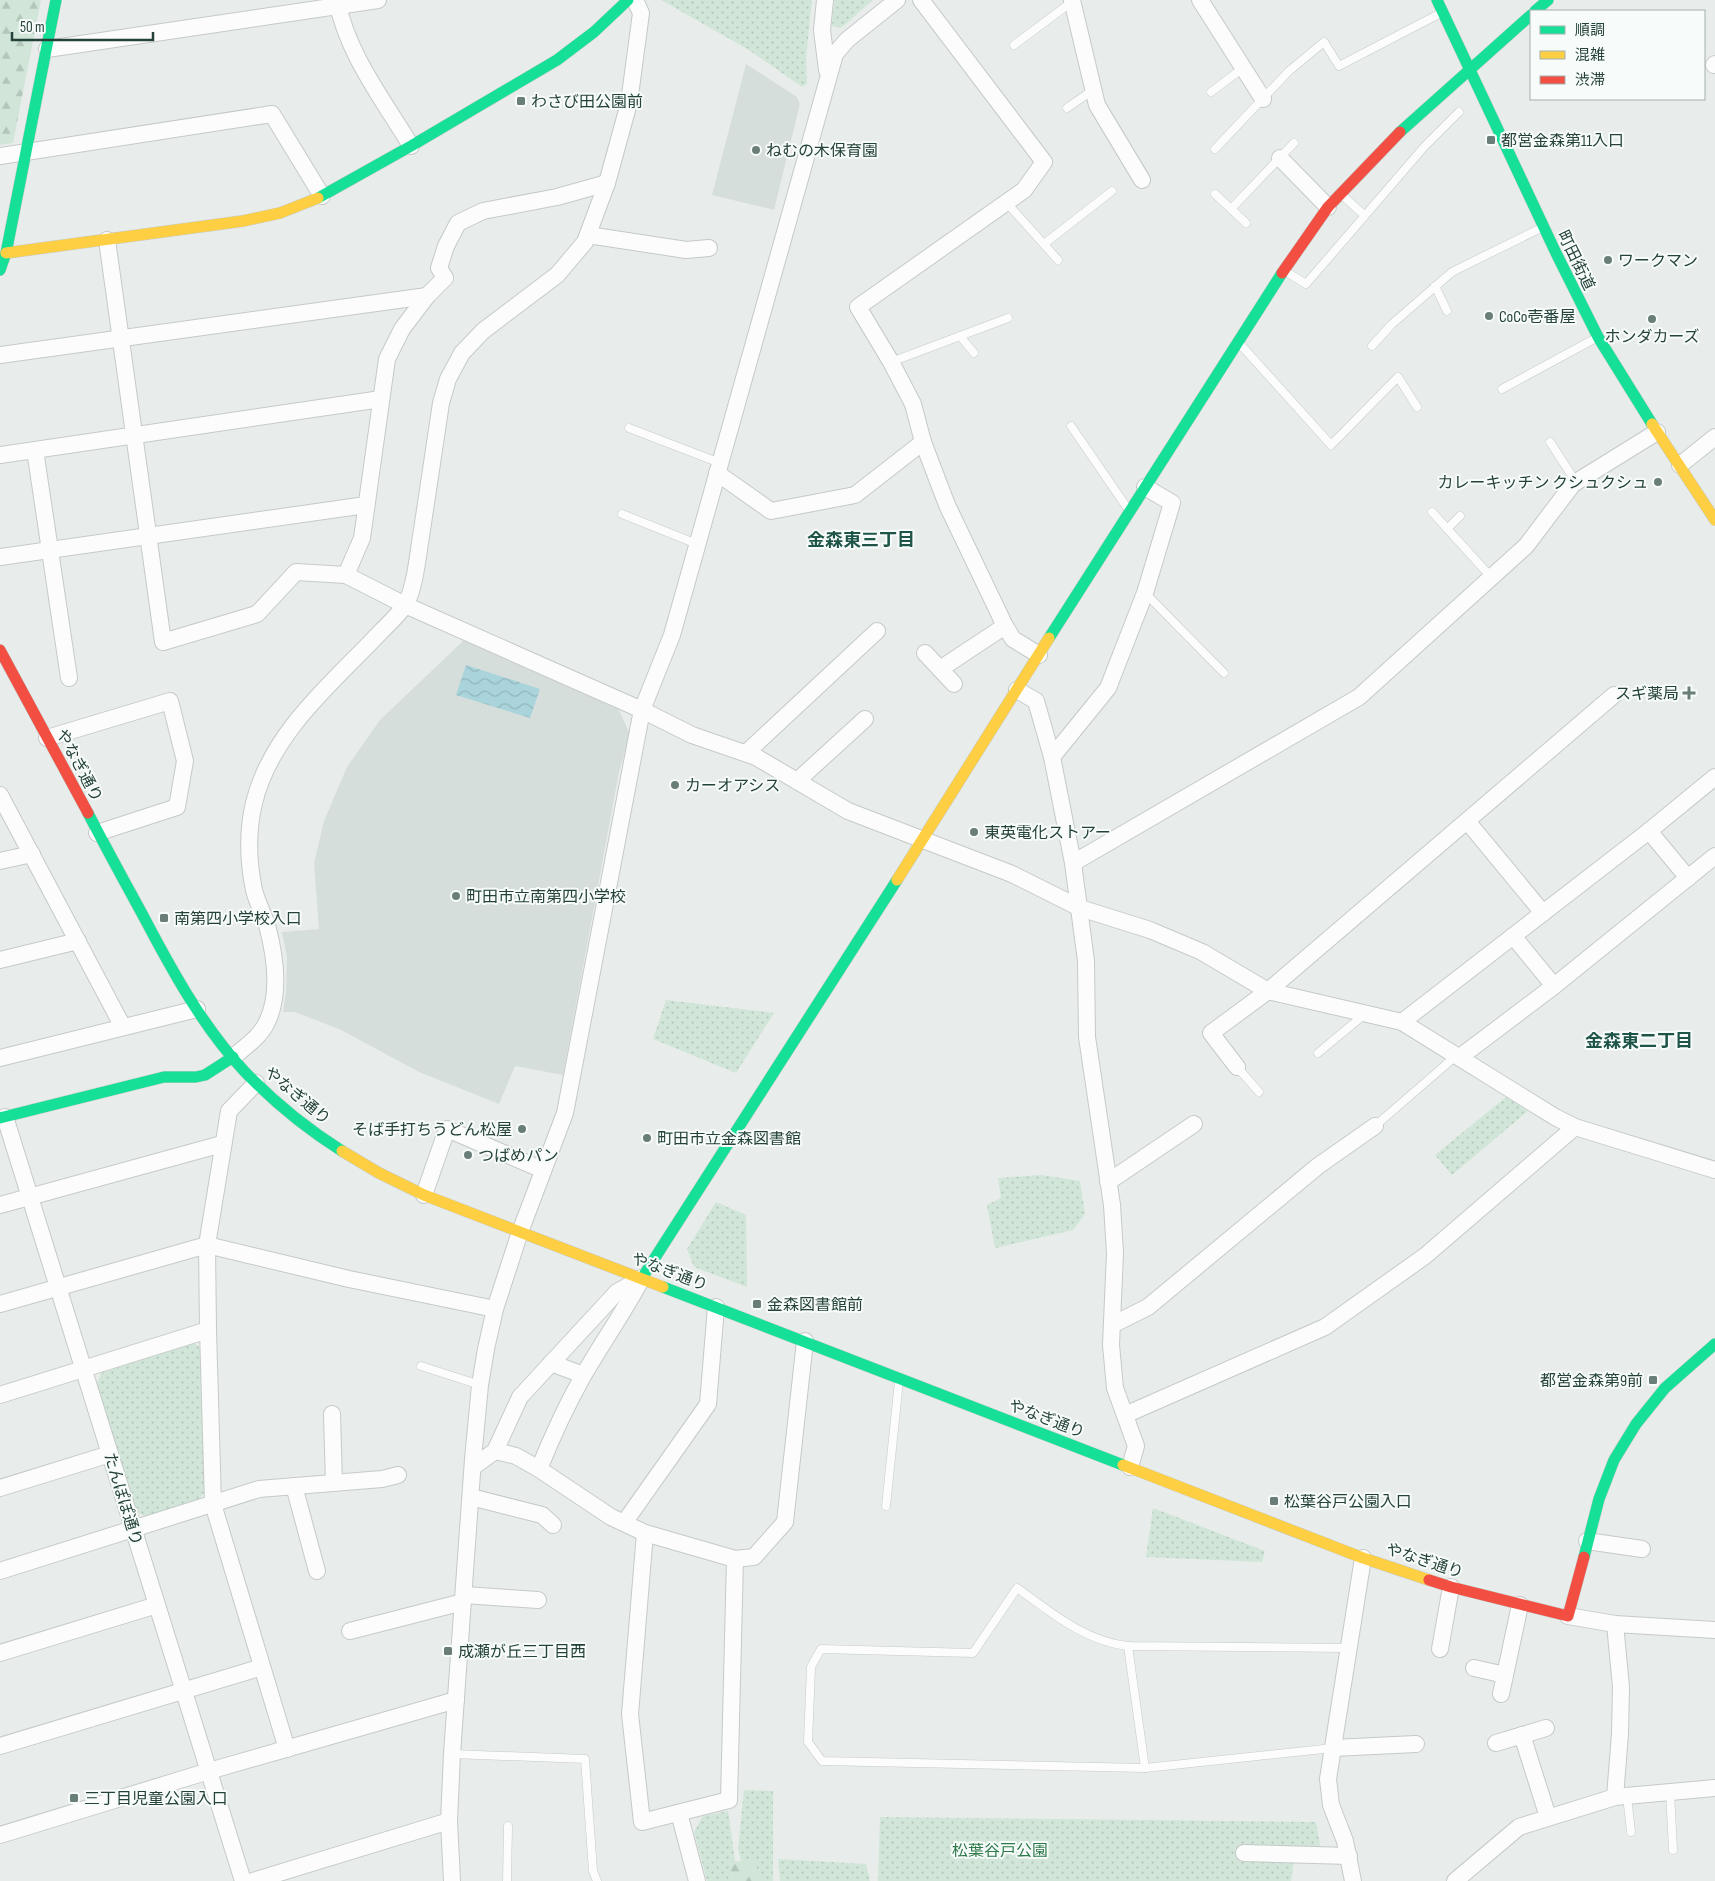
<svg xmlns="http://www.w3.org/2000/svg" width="1715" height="1881" viewBox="0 0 1715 1881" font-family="'Sofia Sans Condensed','Noto Sans JP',sans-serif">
<defs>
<pattern id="green-dots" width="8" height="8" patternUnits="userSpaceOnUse" patternTransform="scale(1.25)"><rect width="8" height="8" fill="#d1e6d8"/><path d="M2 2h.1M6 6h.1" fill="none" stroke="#b3c6ba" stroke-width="1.8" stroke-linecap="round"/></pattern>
<pattern id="forest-firs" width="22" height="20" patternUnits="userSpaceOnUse" patternTransform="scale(1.25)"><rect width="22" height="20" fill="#d1e6d8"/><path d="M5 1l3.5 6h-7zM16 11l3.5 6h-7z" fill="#b3c6ba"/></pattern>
<pattern id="water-waves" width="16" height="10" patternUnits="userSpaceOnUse" patternTransform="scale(1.25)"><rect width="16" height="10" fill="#a9d4db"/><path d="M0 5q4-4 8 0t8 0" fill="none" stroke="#91b7bd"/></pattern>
</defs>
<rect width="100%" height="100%" fill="#e8edeb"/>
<g fill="#d6dedb">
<polygon points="746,64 797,97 800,104 774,210 712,195"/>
<polygon points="464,640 617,706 630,734 619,772 563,1075 515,1066 499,1104 419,1072 341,1030 295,1012 283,1012 286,992 287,957 282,932 319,929 314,863 324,821 347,767 380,720"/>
</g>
<g fill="url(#green-dots)">
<polygon points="661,0 812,0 806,58 807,84 802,87 749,50"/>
<polygon points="834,0 873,0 841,28 832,26"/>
<polygon points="666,1000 774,1013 736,1073 653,1039"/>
<polygon points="1506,1097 1528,1111 1452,1175 1435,1155"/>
<polygon points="1041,1175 1080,1181 1085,1214 1073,1230 995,1248 987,1205 1001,1198 998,1178"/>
<polygon points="716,1202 746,1215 747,1287 694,1267 687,1249"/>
<polygon points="194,1343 201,1348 206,1491 198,1500 146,1517 137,1512 97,1384 101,1373"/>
<polygon points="1153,1508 1265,1551 1262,1562 1146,1557"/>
<polygon points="744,1790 773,1791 773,1881 746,1881 738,1849"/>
<polygon points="728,1811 738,1881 707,1881 694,1832 703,1816"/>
<polygon points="880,1817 1316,1822 1321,1851 1295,1852 1291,1881 878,1881"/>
<polygon points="778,1859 866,1864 870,1881 780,1881"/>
</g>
<g fill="url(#forest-firs)">
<polygon points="0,0 41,0 13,143 0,145"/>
<polygon points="755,1859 760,1881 728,1881 731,1862"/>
</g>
<polygon fill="url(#water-waves)" points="466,665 540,689 530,718 456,695"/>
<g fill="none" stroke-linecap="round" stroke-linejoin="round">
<defs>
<g id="lane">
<polyline points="1014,45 1073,1"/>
<polyline points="1211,92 1243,68"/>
<polyline points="1067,108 1093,90"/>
<polyline points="1215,149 1289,71 1324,42 1339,66 1441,13"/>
<polyline points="1215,194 1246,223"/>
<polyline points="1342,195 1364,215"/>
<polyline points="1006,202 1058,260"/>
<polyline points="1231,209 1294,143"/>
<polyline points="1044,244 1112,191"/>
<polyline points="1285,271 1306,284 1424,147 1459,112"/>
<polyline points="1435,286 1447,311"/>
<polyline points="960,336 974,353"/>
<polyline points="1240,344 1331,445 1398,377 1417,407"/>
<polyline points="1372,346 1392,324 1452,272 1541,228"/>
<polyline points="891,362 1008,318"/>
<polyline points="1502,389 1596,338"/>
<polyline points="1071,426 1128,509"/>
<polyline points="629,428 720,463"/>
<polyline points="1550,442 1576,482"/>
<polyline points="1432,512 1492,578"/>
<polyline points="622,514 697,544"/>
<polyline points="1447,529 1460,516"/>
<polyline points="1145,593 1224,673"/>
<polyline points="1318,1053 1365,1014"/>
<polyline points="1237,1067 1259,1092"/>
<polyline points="1375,1126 1457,1055"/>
<polyline points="421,1366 480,1385"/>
<polyline points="886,1506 899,1381"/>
<polyline points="1128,1646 1145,1768"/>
<polyline points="460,1651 520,1652"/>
<path d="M1333 1748 1145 1768 822 1761 808 1742 811 1667 821 1649 973 1653 1017 1588C1051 1612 1084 1641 1128 1646L1349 1648"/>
<polyline points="452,1754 585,1759 593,1871 597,1881"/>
<polyline points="1670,1792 1673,1850"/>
<polyline points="1627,1796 1631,1832"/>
<polyline points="507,1881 508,1826"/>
</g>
<g id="street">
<path d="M337 0C346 52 384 101 411 146"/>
<polyline points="825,0 822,30 827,70"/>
<polyline points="921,0 1044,162 1024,190 858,307 891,362 913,404 923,442 947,505 1005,626 1013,639 1039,655"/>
<polyline points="1072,0 1097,105 1142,180"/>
<polyline points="1200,0 1263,99"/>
<polyline points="47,49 378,0"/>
<polyline points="1714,65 1715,64"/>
<polyline points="0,156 272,114 322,196"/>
<polyline points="1280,158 1328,207"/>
<polyline points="588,235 686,250 709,248"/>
<polyline points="107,240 163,642 257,614 296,572 346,575 405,605 642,710 692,735 756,757 848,811 1012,874 1080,908 1150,930 1202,952 1268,991 1402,1022 1555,1117 1575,1127 1715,1170"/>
<polyline points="0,355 427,296"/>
<polyline points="35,450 69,678"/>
<polyline points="0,455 381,399"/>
<polyline points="1680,465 1715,437"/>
<polyline points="717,473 771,511 855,495 923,442"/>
<polyline points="0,557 366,505"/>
<polyline points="346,575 362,538 387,359 402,329 427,296 445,278 439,268 446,246 458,223 483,211 557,197 607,183"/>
<polyline points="925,653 954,684"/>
<polyline points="940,669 1005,626"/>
<polyline points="1017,690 1036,701 1052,757 1073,863 1359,697 1526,546 1573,484 1657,432"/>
<polyline points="47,738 170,701 185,761 177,807 97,833"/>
<polyline points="746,753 877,631"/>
<polyline points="1052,757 1108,688 1145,593 1172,503 1145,487"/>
<polyline points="797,781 865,719"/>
<polyline points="0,795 123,1027"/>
<polyline points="1467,821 1543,913"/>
<polyline points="1649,831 1688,878"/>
<polyline points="0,861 32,854"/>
<polyline points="1073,863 1086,961 1087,1037 1112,1205 1115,1253 1111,1345 1115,1388 1136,1446 1130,1467"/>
<polyline points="1513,936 1554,986"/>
<polyline points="0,960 78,941"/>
<polyline points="1402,1022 1649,831 1715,777"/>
<path d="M233 1057C245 1047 261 1036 267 1022 281 993 275 955 267 925 263 913 257 902 254 890 248 861 247 832 254 803 270 737 324 690 370 643 379 633 400 614 406 604 416 584 418 552 422 530 428 488 435 445 441 403L448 379 462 353 483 331 557 275 585 242 607 183 629 103 641 13 635 0"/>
<polyline points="1460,1057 1554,986 1715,856"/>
<polyline points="0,1058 197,1009"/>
<polyline points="1237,1067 1211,1033 1268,991 1614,695"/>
<polyline points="256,1083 229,1111 207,1245 208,1330 213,1504 287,1749"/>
<polyline points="5,1117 243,1881"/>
<polyline points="1108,1182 1194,1124"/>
<polyline points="424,1195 447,1129 543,1170"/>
<polyline points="0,1205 222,1144"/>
<polyline points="0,1304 207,1245 349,1279 495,1309"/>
<polyline points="1112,1325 1148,1307 1318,1166 1375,1126"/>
<polyline points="551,1363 583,1375"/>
<polyline points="0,1395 208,1330"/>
<polyline points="332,1414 334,1483"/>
<polyline points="1125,1415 1325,1327 1425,1256 1575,1127"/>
<polyline points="495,1451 516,1456 539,1469 611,1517 645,1533 735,1559 754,1557 785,1522 805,1341"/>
<polyline points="473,1467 495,1451 520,1397 617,1292 642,1278"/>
<path d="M539 1469C552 1437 566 1406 583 1376 602 1343 624 1312 642 1278"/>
<polyline points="294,1486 317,1571"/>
<polyline points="0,1488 110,1454"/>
<polyline points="471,1497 542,1515 553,1525"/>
<polyline points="624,1523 708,1404 716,1307"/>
<polyline points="645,1533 630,1714 642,1822 729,1800 735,1559"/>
<polyline points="1587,1541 1642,1549"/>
<polyline points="0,1571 259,1489 382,1479 398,1475"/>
<polyline points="464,1595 538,1600"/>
<polyline points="1568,1616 1615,1624 1715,1630"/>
<polyline points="350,1631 463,1602"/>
<polyline points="1440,1649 1451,1587"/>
<polyline points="0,1653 157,1605"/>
<polyline points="1474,1668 1505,1675"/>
<polyline points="1501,1694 1520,1605"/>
<polyline points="1522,1735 1548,1817"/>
<polyline points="1496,1743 1546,1728"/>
<polyline points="0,1746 262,1667"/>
<polyline points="1333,1748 1416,1744"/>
<polyline points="1615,1797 1620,1734 1621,1687 1615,1624"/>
<polyline points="679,1813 697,1881"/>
<polyline points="0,1835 209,1771 456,1700"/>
<polyline points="1244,1853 1349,1856"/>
<polyline points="253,1881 449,1821"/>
<polyline points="452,1881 449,1821 452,1754 473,1459 480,1385 486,1349 495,1309 520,1232 565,1113 642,710 672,635 835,54 847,40 897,0"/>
<polyline points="1353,1881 1345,1841 1331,1805 1328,1779 1363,1558"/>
<polyline points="1455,1881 1519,1827 1615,1797 1715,1788"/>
</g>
<g id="fast">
<polyline points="1437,0 1556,253 1598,337 1652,424"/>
<polyline points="1535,11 1548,0"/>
<polyline points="1400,132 1531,15"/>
<polyline points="318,198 411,146 557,60 594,32 628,0"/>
<polyline points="0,270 6,253 56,0"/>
<polyline points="1049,638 1282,273"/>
<path d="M88 813C107 850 127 886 147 923 175 976 204 1028 245 1072 274 1102 307 1129 342 1151"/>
<polyline points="0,1118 164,1077 196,1077 205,1075 233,1057"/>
<polyline points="642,1278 897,880"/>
<polyline points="663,1287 1123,1465"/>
<polyline points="1584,1557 1599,1499 1614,1460 1636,1424 1665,1388 1715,1344"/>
</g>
<g id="slow">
<polyline points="6,253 243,221 280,213 318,198"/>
<polyline points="1652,424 1715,520"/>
<polyline points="897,880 1049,638"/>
<polyline points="342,1151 379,1173 424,1195 663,1287"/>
<polyline points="1123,1465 1363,1558 1429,1580"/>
</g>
<g id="jam">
<polyline points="1282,273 1328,207 1400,132"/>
<polyline points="0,650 88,813"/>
<polyline points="1429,1580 1451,1587 1568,1616 1584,1557"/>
</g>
</defs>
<use href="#lane" stroke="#c5cac8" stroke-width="9"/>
<use href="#street" stroke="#c5cac8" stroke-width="18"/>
<use href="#fast" stroke="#c3cbc8" stroke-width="12"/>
<use href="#slow" stroke="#c3cbc8" stroke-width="12"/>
<use href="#jam" stroke="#c3cbc8" stroke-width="12"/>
<use href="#lane" stroke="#fcfcfc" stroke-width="8"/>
<use href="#street" stroke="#fcfcfc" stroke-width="16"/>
<use href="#fast" stroke="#16e098" stroke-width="11"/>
<use href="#slow" stroke="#ffcf43" stroke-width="11"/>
<use href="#jam" stroke="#f24e42" stroke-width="11"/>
</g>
<g fill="#697e78" stroke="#f7fbf9" stroke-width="2">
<rect x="516" y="96" width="10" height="10" rx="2.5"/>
<rect x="1486" y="135" width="10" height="10" rx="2.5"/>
<circle cx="756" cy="150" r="5"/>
<circle cx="1608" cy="260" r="5"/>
<circle cx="1489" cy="316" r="5"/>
<circle cx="1652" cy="319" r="5"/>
<circle cx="1658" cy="482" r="5"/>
<path d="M1686.5 685.5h5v5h5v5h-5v5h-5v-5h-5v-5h5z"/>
<circle cx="675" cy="785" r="5"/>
<circle cx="974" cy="832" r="5"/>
<circle cx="456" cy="896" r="5"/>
<rect x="159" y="913" width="10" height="10" rx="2.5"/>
<circle cx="522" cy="1129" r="5"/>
<circle cx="647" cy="1138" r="5"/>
<circle cx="468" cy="1155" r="5"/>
<rect x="752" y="1299" width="10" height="10" rx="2.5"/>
<rect x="1648" y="1375" width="10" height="10" rx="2.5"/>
<rect x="1269" y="1496" width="10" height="10" rx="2.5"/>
<rect x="443" y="1646" width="10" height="10" rx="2.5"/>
<rect x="69" y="1793" width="10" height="10" rx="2.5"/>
</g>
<g text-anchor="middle" stroke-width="4" stroke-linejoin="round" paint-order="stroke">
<g font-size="16" fill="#24423a" stroke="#f7fbf9" text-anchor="start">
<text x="531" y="107">わさび田公園前</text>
<text x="1501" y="146">都営金森第11入口</text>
<text x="766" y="156">ねむの木保育園</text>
<text x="1618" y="266">ワークマン</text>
<text x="1499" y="322">CoCo壱番屋</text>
<text x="1652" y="342" text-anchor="middle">ホンダカーズ</text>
<text x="1648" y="488" text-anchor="end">カレーキッチン クシュクシュ</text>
<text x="1679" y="699" text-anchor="end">スギ薬局</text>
<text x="685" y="791">カーオアシス</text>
<text x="984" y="838">東英電化ストアー</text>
<text x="466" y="902">町田市立南第四小学校</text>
<text x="174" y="924">南第四小学校入口</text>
<text x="512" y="1135" text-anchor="end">そば手打ちうどん松屋</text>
<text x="657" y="1144">町田市立金森図書館</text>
<text x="478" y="1161">つばめパン</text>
<text x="767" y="1310">金森図書館前</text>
<text x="1643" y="1386" text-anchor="end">都営金森第9前</text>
<text x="1284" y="1507">松葉谷戸公園入口</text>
<text x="458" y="1657">成瀬が丘三丁目西</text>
<text x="84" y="1804">三丁目児童公園入口</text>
</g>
<g font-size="16" fill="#24423a" stroke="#f7fbf9">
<text transform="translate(1577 260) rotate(64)" y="6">町田街道</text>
<text transform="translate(80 765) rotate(62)" y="6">やなぎ通り</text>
<text transform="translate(298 1095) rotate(40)" y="6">やなぎ通り</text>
<text transform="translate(670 1271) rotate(21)" y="6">やなぎ通り</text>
<text transform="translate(1047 1418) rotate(21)" y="6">やなぎ通り</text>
<text transform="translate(124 1499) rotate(73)" y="6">たんぽぽ通り</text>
<text transform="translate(1425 1560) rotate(18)" y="6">やなぎ通り</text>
</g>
<g font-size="16" fill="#2d7a4b" stroke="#f7fbf9">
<text x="1000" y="1856">松葉谷戸公園</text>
</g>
<g font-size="18" font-weight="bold" fill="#1f5548" stroke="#f7fbf9">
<text x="861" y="546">金森東三丁目</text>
<text x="1639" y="1047">金森東二丁目</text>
</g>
</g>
<rect x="1530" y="10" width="175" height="90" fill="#f7fbf9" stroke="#a3b1ad"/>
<rect x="1540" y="26" width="25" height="8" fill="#16e098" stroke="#a3b1ad"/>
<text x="1575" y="35" font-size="15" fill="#24423a">順調</text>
<rect x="1540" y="51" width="25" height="8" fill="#ffcf43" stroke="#a3b1ad"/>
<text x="1575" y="60" font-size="15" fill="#24423a">混雑</text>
<rect x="1540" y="76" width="25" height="8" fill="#f24e42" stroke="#a3b1ad"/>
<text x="1575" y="85" font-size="15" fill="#24423a">渋滞</text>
<path d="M12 32v8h141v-8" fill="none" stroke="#24423a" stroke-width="2.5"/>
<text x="20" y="32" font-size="15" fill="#24423a" stroke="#f7fbf9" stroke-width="4" paint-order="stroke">50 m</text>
</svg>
